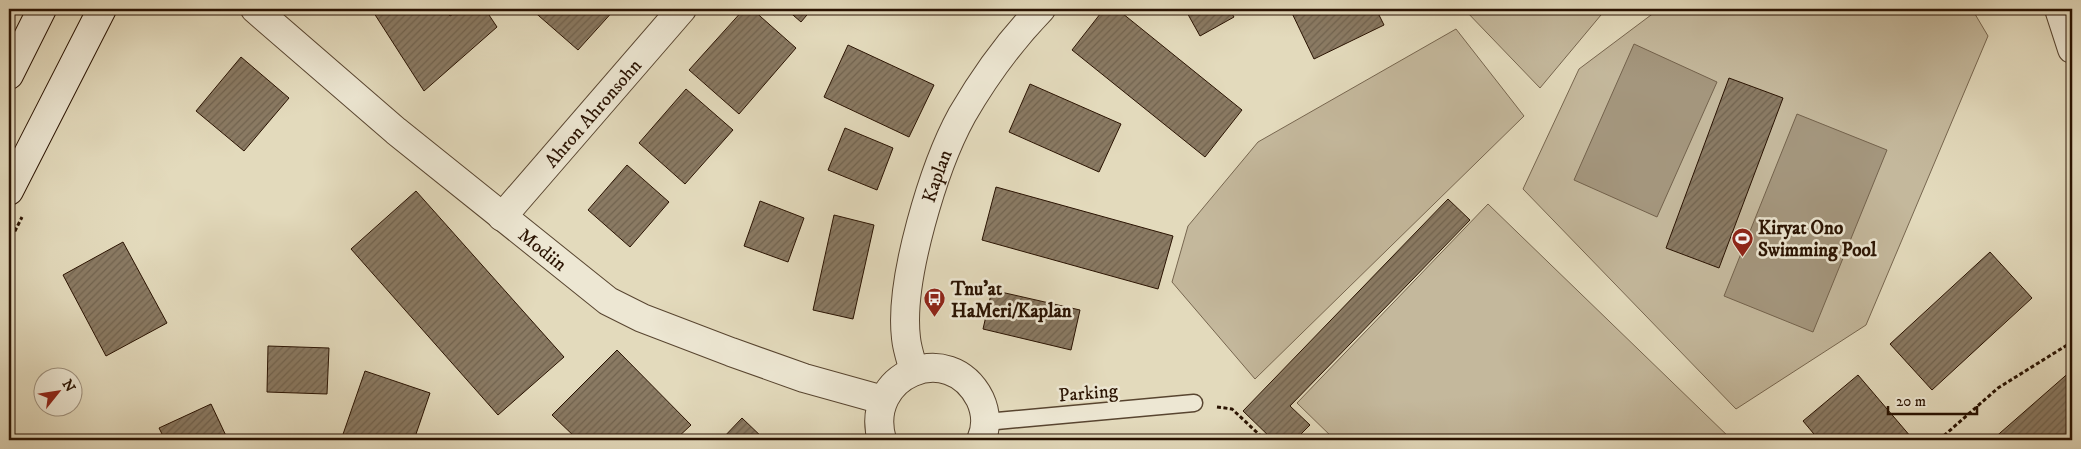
<svg xmlns="http://www.w3.org/2000/svg" width="2081" height="449" viewBox="0 0 2081 449" font-family="'IM FELL DW Pica',serif">
<defs>
<pattern id="building-hatch" width="6" height="6" patternUnits="userSpaceOnUse" patternTransform="scale(1.25)"><rect width="6" height="6" fill="#8a7a63"/><path d="M-1 1l2-2M0 6l6-6M5 7l2-2" fill="none" stroke="#71634f"/></pattern>
</defs>
<rect width="100%" height="100%" fill="#e3dabc"/>
<filter id="stains"><feTurbulence type="fractalNoise" baseFrequency=".004" numOctaves="4"/><feColorMatrix values="0 0 0 0 .2 0 0 0 0 .09 0 0 0 0 .02 0 0 0 .5 -.17"/></filter>
<radialGradient id="worn" r=".72"><stop offset=".6" stop-color="#630" stop-opacity="0"/><stop offset="1" stop-color="#630" stop-opacity=".3"/></radialGradient>
<g fill="#c4b89c" stroke="#77664f">
<polygon points="1464,9 1606,9 1540,88"/>
<polygon points="1659,9 1972,9 1988,36 1866,325 1736,409 1523,189 1579,69"/>
<polygon points="1456,29 1524,116 1255,379 1172,282 1188,226 1258,142"/>
<polygon points="1488,204 1732,440 1335,440 1297,403"/>
</g>
<g fill="#a4967d" stroke="#73624c">
<polygon points="1634,44 1717,82 1657,217 1574,180"/>
<polygon points="1797,114 1887,150 1813,332 1724,296"/>
</g>
<g fill="url(#building-hatch)" stroke="#2a1302">
<polygon points="374,9 445,9 450,16 461,9 485,9 497,27 424,91 372,10"/>
<polygon points="531,9 615,9 578,50"/>
<polygon points="744,9 752,9 796,48 739,114 689,70"/>
<polygon points="786,9 812,9 801,22"/>
<polygon points="1104,9 1117,9 1242,110 1205,157 1072,50"/>
<polygon points="1185,9 1229,9 1234,17 1200,36"/>
<polygon points="1290,9 1376,9 1384,25 1314,59"/>
<polygon points="848,45 934,85 909,137 824,97"/>
<polygon points="241,57 289,98 244,151 196,111"/>
<polygon points="1729,78 1783,98 1719,268 1666,248"/>
<polygon points="1030,84 1121,124 1099,172 1009,132"/>
<polygon points="686,89 733,130 685,184 639,143"/>
<polygon points="845,128 893,148 877,190 828,170"/>
<polygon points="627,165 669,202 630,247 588,210"/>
<polygon points="996,187 1173,236 1158,289 982,240"/>
<polygon points="416,191 564,357 498,415 351,249"/>
<polygon points="1448,199 1470,220 1290,406 1310,425 1295,440 1273,440 1243,411"/>
<polygon points="760,201 804,218 788,262 744,246"/>
<polygon points="834,215 874,225 853,319 813,310"/>
<polygon points="123,242 167,323 106,356 63,275"/>
<polygon points="1990,252 2032,298 1932,390 1890,344"/>
<polygon points="992,290 1080,310 1071,350 983,329"/>
<polygon points="268,346 329,348 327,394 267,392"/>
<polygon points="617,350 691,425 675,440 578,440 552,415"/>
<polygon points="2072,370 2072,440 1992,440"/>
<polygon points="365,371 430,393 414,440 341,440"/>
<polygon points="1858,375 1911,437 1907,440 1819,440 1803,421"/>
<polygon points="211,404 228,440 165,440 159,428"/>
<polygon points="742,418 765,440 721,440"/>
</g>
<g fill="none" stroke-linecap="round" stroke-linejoin="round">
<defs>
<polyline id="lane" points="986,422 1194,403"/>
<g id="street">
<path id="s1" d="M255 9 396 131 608 301 642 318 731 352 804 378 883 400"/>
<polyline points="2059,9 2072,49"/>
<path id="s2" d="M502 217 682 9"/>
<path id="s3" d="M914 371C911 360 907 349 906 338 899 280 934 166 962 115 984 77 1010 41 1041 9"/>
<path d="M882 440C863 375 949 338 980 399 986 412 987 427 981 440"/>
</g>
<g id="secondary">
<polyline points="9,75 42,9"/>
<polyline points="9,191 102,9"/>
</g>
</defs>
<use href="#lane" stroke="#584530" stroke-width="19"/>
<use href="#street" stroke="#584530" stroke-width="30"/>
<use href="#secondary" stroke="#2a1302" stroke-width="30"/>
<g stroke="#2a1302" stroke-width="3" stroke-dasharray="4 2.5" stroke-linecap="butt">
<polyline points="9,243 22,217"/>
<polyline points="1217,407 1232,409 1265,440"/>
<polyline points="1939,440 1998,388 2072,342"/>
</g>
<use href="#lane" stroke="#ede7d3" stroke-width="16"/>
<use href="#street" stroke="#ede7d3" stroke-width="28"/>
<use href="#secondary" stroke="#ede7d3" stroke-width="28"/>
</g>
<defs>
<symbol id="stadium-pin" viewBox="-11 -11 22 30"><path d="M0 17L-7.5 6A9.5 9.5 0 1 1 7.5 6Z" fill="#8f2418" stroke="#ede7d3"/><path d="M0-5a6.5 5 0 1 0 0 10a6.5 5 0 1 0 0-10ZM-3.5-1.8h7v3.6h-7Z" fill="#fff"/></symbol>
<symbol id="bus-pin" viewBox="-11 -11 22 30"><path d="M0 17L-7.5 6A9.5 9.5 0 1 1 7.5 6Z" fill="#8f2418" stroke="#ede7d3"/><path d="M-5-6H5V4H4V6H2V4H-2V6H-4V4H-5ZM-3.5-4V0h7V-4ZM-3.5 1.2v1.5H-2V1.2ZM2 1.2v1.5H3.5V1.2Z" fill="#fff"/></symbol>
</defs>
<g fill-rule="evenodd">
<use href="#stadium-pin" x="1730" y="226" width="25" height="34"/>
<use href="#bus-pin" x="922" y="286" width="25" height="34"/>
</g>
<g text-anchor="middle" stroke-width="5" stroke-linejoin="round" paint-order="stroke">
<g font-size="19" fill="#2a1302" stroke="#ede7d3">
<text dy="7" stroke="none"><textPath href="#s2" startOffset="138">Ahron Ahronsohn</textPath></text>
<text dy="7" stroke="none"><textPath href="#s3" startOffset="200">Kaplan</textPath></text>
<text dy="7" stroke="none"><textPath href="#s1" startOffset="375">Modiin</textPath></text>
<text transform="translate(1088 392) rotate(-5)" y="7">Parking</text>
</g>
<g font-size="19" font-weight="bold" fill="#2a1302" stroke="#ede7d3" text-anchor="start">
<text x="1758" y="234">Kiryat Ono<tspan x="1758" dy="22">Swimming Pool</tspan></text>
<text x="951" y="295">Tnu'at<tspan x="951" dy="22">HaMeri/Kaplan</tspan></text>
</g>
</g>
<rect width="2081" height="449" fill="none" stroke="#e3dabc" stroke-width="30"/>
<rect x="10" y="10" width="2061" height="429" fill="none" stroke="#2a1302" stroke-width="2.5"/>
<rect x="15" y="15" width="2051" height="419" fill="none" stroke="#2a1302"/>
<g transform="translate(58 392) rotate(60)"><circle r="24" fill="#ede7d3" stroke="#9f927f"/>
<path d="M0-4L9 19L0 12L-9 19Z" fill="#8f2418"/>
<text y="-8" font-size="14" font-weight="bold" text-anchor="middle" fill="#2a1302">N</text>
</g>
<path d="M1888 406v8h89v-8" fill="none" stroke="#2a1302" stroke-width="2.5"/>
<text x="1896" y="406" font-size="15" fill="#2a1302" stroke="#ede7d3" stroke-width="4" paint-order="stroke">20 m</text>
<rect width="100%" height="100%" filter="url(#stains)"/>
<rect width="100%" height="100%" fill="url(#worn)"/>
</svg>
